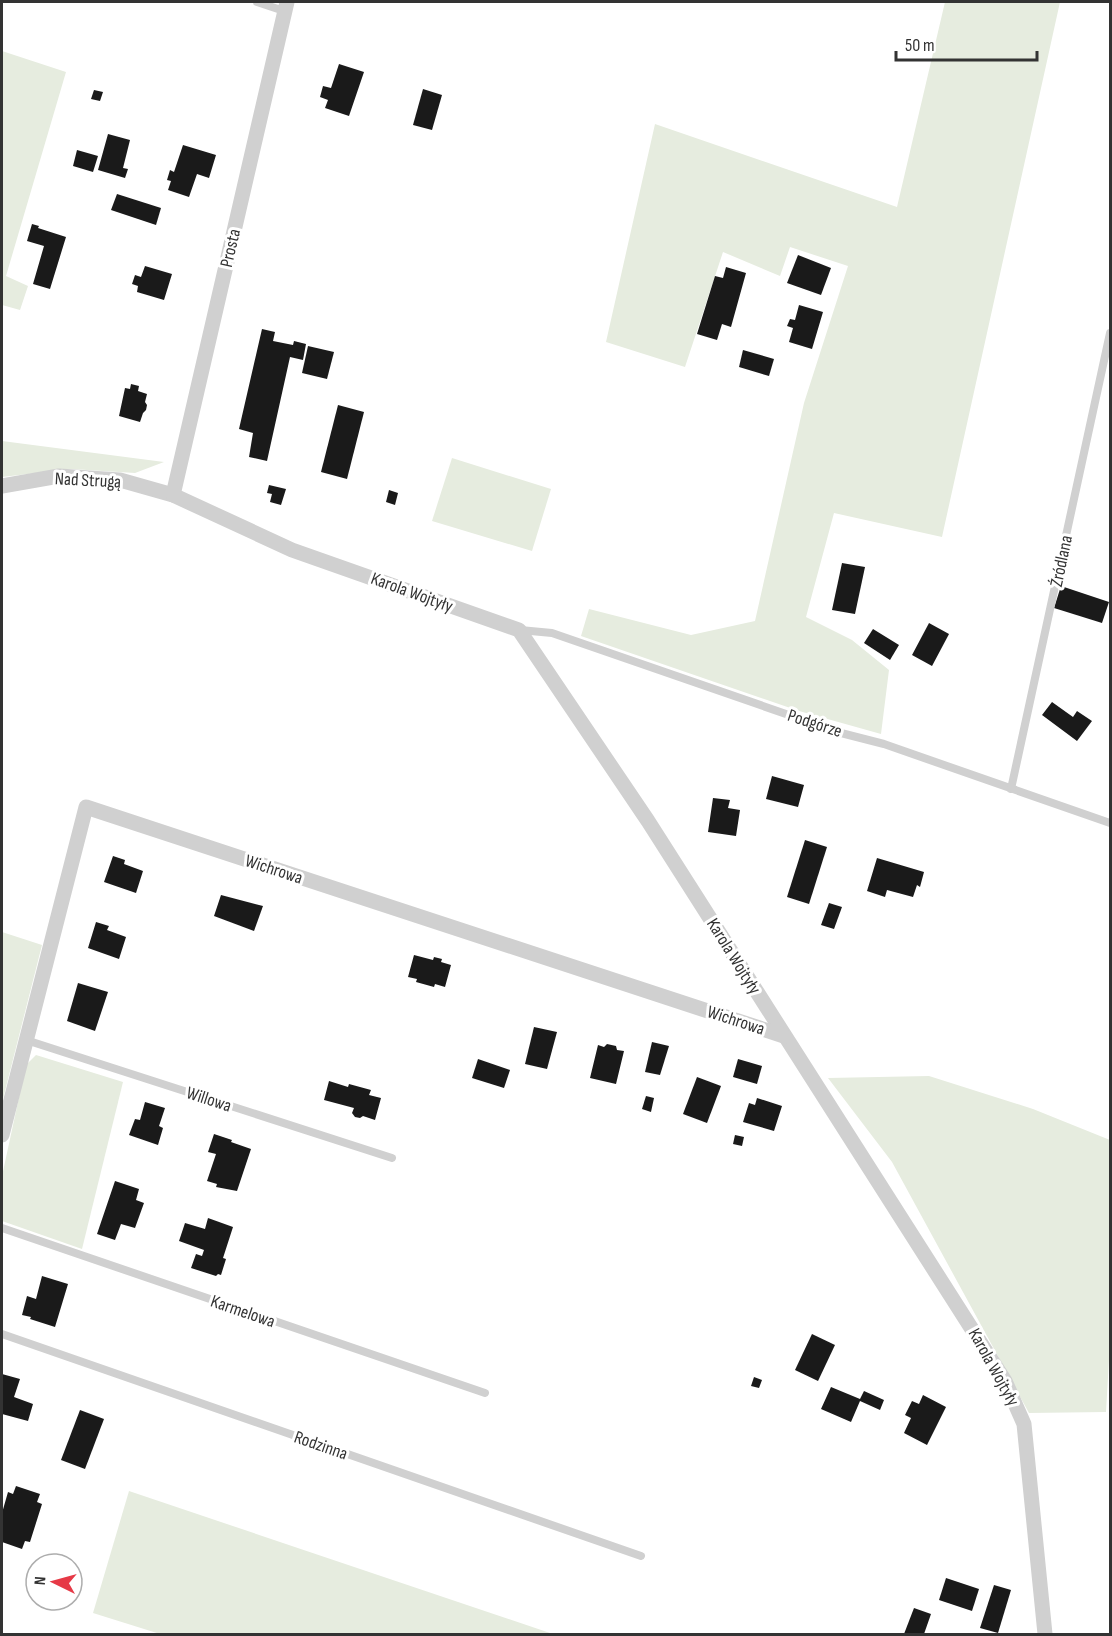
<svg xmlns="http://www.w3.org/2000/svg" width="1112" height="1636" viewBox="0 0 1112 1636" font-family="'Sofia Sans Condensed',sans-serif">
<rect width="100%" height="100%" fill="#fff"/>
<g fill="#e6ecdf">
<polygon points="945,2 1060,2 942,537 834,513 806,617 852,640 889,670 881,734 799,711 581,636 589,609 691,635 755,621 804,403 848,266 790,247 780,276 723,252 685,367 606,342 655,124 897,207"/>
<polygon points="2,51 66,72 6,276 28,286 20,310 2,305"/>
<polygon points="2,441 164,462 135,473 71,469 2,477"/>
<polygon points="452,458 551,489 532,551 432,521"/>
<polygon points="2,932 42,945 2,1103"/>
<polygon points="36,1055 123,1082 82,1249 2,1221 2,1176 26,1065"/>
<polygon points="929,1076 1033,1109 1110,1140 1110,1342 1106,1412 1029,1413 892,1162 828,1078"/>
<polygon points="129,1491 553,1634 160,1634 93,1613"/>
</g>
<g fill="#1a1a1a">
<polygon points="339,64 364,72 349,116 325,108 328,100 320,97 323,86 331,88"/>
<polygon points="423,89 442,95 432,130 413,125"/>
<polygon points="94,90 103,92 100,101 91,99"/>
<polygon points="108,134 130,140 123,168 128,169 125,178 98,170"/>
<polygon points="183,145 216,155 209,178 197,174 189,197 168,190 171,181 167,180 170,170 174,172"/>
<polygon points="77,150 98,156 93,172 73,166"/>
<polygon points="117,194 161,208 156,225 111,210"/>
<polygon points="32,224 39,226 38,228 66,237 50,289 33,284 44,246 27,241"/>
<polygon points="798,255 831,268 821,295 787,283"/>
<polygon points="145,266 172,274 164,300 137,292 138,286 132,284 135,275 141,277"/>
<polygon points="726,267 746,273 731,327 722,324 717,340 697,334 715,276 723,278"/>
<polygon points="799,305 823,312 812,349 789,342 793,328 787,326 790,319 795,320"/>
<polygon points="262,329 275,332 273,341 293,345 294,341 306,344 303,360 290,357 267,461 249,457 253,433 239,429"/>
<polygon points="308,346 334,352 327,379 302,373"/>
<polygon points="743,350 774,359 769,376 739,367"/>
<polygon points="131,384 139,386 138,391 147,394 145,402 147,405 146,410 143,413 140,422 119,416 125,388 130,389"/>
<polygon points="338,405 364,412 347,479 321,472"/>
<polygon points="269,485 286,489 281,505 270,502 272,494 267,493"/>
<polygon points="389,490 398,493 395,505 386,502"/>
<polygon points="842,563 865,567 855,614 832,610"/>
<polygon points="1061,586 1109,602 1102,623 1054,608"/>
<polygon points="929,623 949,634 932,666 912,655"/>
<polygon points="873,629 899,645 890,660 864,643"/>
<polygon points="1052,702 1073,717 1077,711 1092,721 1077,741 1042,715"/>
<polygon points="772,776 804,785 798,807 766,799"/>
<polygon points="713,798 730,800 728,808 740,810 736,836 708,832"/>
<polygon points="805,840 827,847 809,904 787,897"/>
<polygon points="113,856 125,860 124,864 143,871 136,893 104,882"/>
<polygon points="877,858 924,872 920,887 917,885 913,897 887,890 885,897 867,891"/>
<polygon points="221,895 263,906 254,931 214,916"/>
<polygon points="829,903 842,907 834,929 821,925"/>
<polygon points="96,922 109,926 107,930 126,937 119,959 88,948"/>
<polygon points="414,955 433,960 434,957 442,959 441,962 451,965 445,987 435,984 434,987 416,982 417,979 408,977"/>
<polygon points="78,983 108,992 95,1031 67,1021"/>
<polygon points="534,1027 557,1032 547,1069 525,1064"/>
<polygon points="652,1042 669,1046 660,1075 645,1072"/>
<polygon points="607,1044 616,1046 617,1050 624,1051 616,1084 590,1078 598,1045 604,1047"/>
<polygon points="478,1059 510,1070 504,1088 472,1078"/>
<polygon points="738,1059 762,1066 757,1084 733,1077"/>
<polygon points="697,1077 721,1086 707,1123 683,1114"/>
<polygon points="329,1081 348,1087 349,1084 371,1090 369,1095 381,1098 375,1120 363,1116 360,1118 355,1117 352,1113 354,1108 324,1100"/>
<polygon points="646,1096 654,1098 651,1112 642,1109"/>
<polygon points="757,1098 782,1106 774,1131 743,1122 749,1103 755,1105"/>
<polygon points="145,1102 165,1108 159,1126 163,1128 158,1145 129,1135 135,1119 140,1120"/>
<polygon points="214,1134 232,1140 231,1142 251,1149 237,1191 216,1187 217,1184 207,1181 216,1154 208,1152"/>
<polygon points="735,1135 744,1137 742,1146 733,1144"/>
<polygon points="115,1181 139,1189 136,1200 144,1203 135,1228 121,1224 115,1240 97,1234"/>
<polygon points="208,1218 233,1227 223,1258 226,1259 221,1275 218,1274 216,1276 191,1268 196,1254 202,1256 204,1250 179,1241 185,1223 205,1229"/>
<polygon points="42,1276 68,1284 55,1327 30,1319 31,1317 22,1315 27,1296 36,1299"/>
<polygon points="812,1334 835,1345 818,1381 795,1370"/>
<polygon points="2,1374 20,1379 14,1397 33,1404 28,1421 2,1414"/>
<polygon points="754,1377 762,1380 759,1388 751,1386"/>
<polygon points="831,1387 860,1399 864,1391 884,1400 880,1410 860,1401 851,1422 821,1409"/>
<polygon points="923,1395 946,1407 927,1445 904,1433 911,1418 905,1415 912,1401 919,1404"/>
<polygon points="80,1410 104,1419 85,1469 61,1460"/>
<polygon points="16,1486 40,1494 37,1502 42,1504 30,1542 25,1541 22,1549 2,1542 2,1513 8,1492 13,1494"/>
<polygon points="946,1578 979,1589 972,1611 939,1600"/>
<polygon points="994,1585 1011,1590 998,1633 980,1628"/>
<polygon points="914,1608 931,1614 924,1634 904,1634"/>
</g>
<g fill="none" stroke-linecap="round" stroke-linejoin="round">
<g stroke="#d0d0d0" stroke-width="8">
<polyline points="257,2 284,11"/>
<polyline points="520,630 552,633 841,733 884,744 1110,823"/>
<polyline points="1011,789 1110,333"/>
<polyline points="26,1040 392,1158"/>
<polyline points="2,1228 485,1393"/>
<polyline points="2,1334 641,1556"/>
</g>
<g stroke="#d0d0d0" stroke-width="15">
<polyline points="2,486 59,476 120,480 173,495 292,550 519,630 648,821 1005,1381 1024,1424 1045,1634"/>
<polyline points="173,495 287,2"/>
<polyline points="2,1135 86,807 784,1036"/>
</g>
</g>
<g text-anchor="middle" stroke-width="6" stroke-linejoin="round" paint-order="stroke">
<g font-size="18" fill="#333" stroke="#fff">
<text transform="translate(230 248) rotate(-77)" y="6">Prosta</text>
<text transform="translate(88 480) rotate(3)" y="6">Nad Strugą</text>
<text transform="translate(1061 561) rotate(-78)" y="6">Źródlana</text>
<text transform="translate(412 592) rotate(20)" y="6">Karola Wojtyły</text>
<text transform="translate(815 723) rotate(18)" y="6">Podgórze</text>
<text transform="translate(274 869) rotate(18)" y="6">Wichrowa</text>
<text transform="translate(734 956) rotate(58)" y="6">Karola Wojtyły</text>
<text transform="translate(736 1020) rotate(18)" y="6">Wichrowa</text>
<text transform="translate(209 1099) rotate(18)" y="6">Willowa</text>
<text transform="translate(243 1311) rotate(19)" y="6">Karmelowa</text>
<text transform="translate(994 1367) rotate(61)" y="6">Karola Wojtyły</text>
<text transform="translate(321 1445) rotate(19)" y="6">Rodzinna</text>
</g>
</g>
<rect width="1112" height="1636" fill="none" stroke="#333333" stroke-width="6"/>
<g transform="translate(54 1582) rotate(275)"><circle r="28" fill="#ffffff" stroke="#adadad" stroke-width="1.5"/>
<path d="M0-4.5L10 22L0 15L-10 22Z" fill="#e63946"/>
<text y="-9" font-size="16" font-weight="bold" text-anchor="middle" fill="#333333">N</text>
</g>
<path d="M896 51v9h141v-9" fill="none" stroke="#333333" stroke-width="3"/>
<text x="905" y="51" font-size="18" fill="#333333" stroke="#ffffff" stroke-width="4.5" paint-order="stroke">50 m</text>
</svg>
